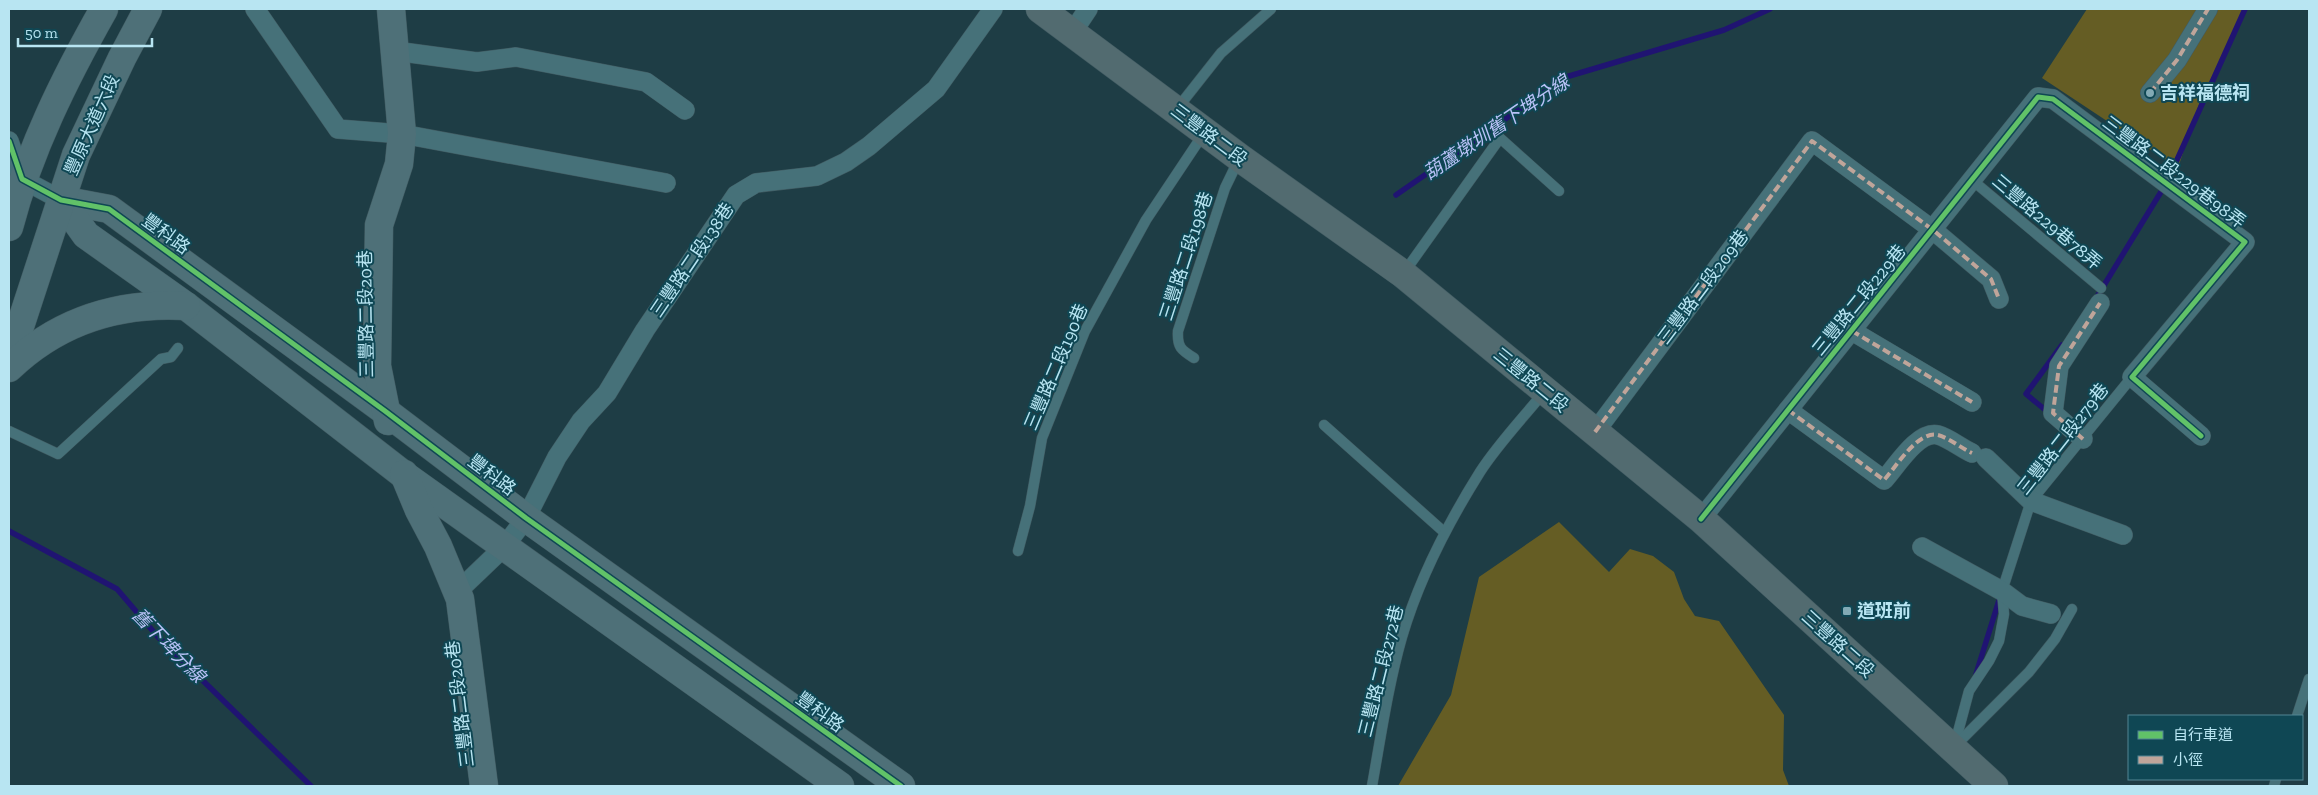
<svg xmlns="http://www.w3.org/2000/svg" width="2318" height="795" viewBox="0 0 2318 795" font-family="'Zilla Slab','Noto Sans TC',serif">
<rect width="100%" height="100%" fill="#1e3d45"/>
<g fill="#655d24">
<polygon points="2087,9 2244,9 2199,104 2178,168 2042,78"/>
<polygon points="1559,522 1609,572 1630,549 1653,556 1674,572 1684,599 1695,616 1719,621 1784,715 1783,770 1789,786 1398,786 1451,695 1479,577"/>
</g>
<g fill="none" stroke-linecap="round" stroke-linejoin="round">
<g stroke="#201472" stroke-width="5.5">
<polyline points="1396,195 1566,77 1724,30 1770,9"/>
<polyline points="2095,300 2167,182 2245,9"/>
<polyline points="2049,413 2026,394 2062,345"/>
<polyline points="9,531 117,589 158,637 311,786"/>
<polyline points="1976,674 2000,597"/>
</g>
<defs>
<g id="lane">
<polyline points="1176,110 1221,53 1271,9"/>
<polyline points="1972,180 2101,288"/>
<polyline points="1403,274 1500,138 1559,191"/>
<path d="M1194 358C1181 350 1177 347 1178 331L1225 188 1239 159"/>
<polyline points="1324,425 1444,532"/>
<polyline points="9,431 58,454 161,359 171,357 178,348"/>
<polyline points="1018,551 1030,506 1042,438 1085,331 1146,220 1204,133"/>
<polyline points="2297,716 2309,679"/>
<polyline points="1954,747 1969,691 1989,661 1999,641 2004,614 2002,591 2031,501 2132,377"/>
<polyline points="1954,747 2029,672 2055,639 2072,609"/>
<path d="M1372 786C1381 736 1388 686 1402 637 1419 579 1448 523 1480 472 1498 444 1523 418 1544 392"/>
<polyline points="2274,786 2276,779"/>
</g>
<g id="street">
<polyline points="255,9 338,129 402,134 666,183"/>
<polyline points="1072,33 1088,9"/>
<polyline points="395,51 477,62 516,57 646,82 685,110"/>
<polyline points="2150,93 2177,60 2208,9"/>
<polyline points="9,141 22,179 61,200"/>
<polyline points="1852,331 1972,402"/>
<path d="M1788 410 1884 480C1896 467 1918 430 1938 435 1949 438 1961 448 1972 453"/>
<polyline points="1595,432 1812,141 1933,230 1991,279 1999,299"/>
<polyline points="2083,439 2053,413 2059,366 2100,303"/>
<polyline points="1986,458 2031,501 2123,535"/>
<polyline points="1701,519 2038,97 2053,99 2245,242 2132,377 2201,436"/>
<polyline points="1922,547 2002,591 2022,606 2051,614"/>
<polyline points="457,592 504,547 526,518 557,457 581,421 607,393 645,330 736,195 756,183 817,176 846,162 869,146 936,89 993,9"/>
</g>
<g id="secondary">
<polyline points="61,200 109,209 385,411 526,518 901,786"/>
<polyline points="61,200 86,235 186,306 404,475 840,786"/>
<path d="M9 227C29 150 65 78 104 9"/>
<polyline points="9,360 76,155 122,58 148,9"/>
<path d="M9 368C58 321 118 302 186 306"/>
<polyline points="388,421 377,366 379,225 399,164 402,134 391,9"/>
<polyline points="404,474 419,510 438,546 460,599 484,786"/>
</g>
<polyline id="primary" points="1040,9 1240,158 1403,274 1701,519 1994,786"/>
</defs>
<use href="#lane" stroke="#415b62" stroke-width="11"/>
<use href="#street" stroke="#415b62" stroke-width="20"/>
<use href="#secondary" stroke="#415b62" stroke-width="29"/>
<use href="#primary" stroke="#415b62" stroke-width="29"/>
<use href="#lane" stroke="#467179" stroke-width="10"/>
<use href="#street" stroke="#467179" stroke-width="19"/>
<use href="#secondary" stroke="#4e7078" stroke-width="28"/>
<use href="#primary" stroke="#526b70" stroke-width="28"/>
<g stroke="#c0a59a" stroke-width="4" stroke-dasharray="8 4" stroke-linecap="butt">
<polyline points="2150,93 2177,60 2208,9"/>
<polyline points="1852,331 1972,402"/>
<path d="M1788 410 1884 480C1896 467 1918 430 1938 435 1949 438 1961 448 1972 453"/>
<polyline points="1595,432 1812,141 1933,230 1991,279 1999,299"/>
<polyline points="2083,439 2053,413 2059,366 2100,303"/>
</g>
<defs>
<g id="cycleway">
<polyline points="9,141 22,179 61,200 109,209 385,411 526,518 901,786"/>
<polyline points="1701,519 2038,97 2053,99 2245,242 2132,377 2201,436"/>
</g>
</defs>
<use href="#cycleway" stroke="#0f4754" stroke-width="8"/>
<use href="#cycleway" stroke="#61c268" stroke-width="5"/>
</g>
<g fill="#82aab5" stroke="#0f4754" stroke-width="2">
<circle cx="2150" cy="93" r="5"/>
<rect x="1842" y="606" width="10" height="10" rx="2.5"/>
</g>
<g text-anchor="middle" stroke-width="4" stroke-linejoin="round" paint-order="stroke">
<g font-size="18" font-weight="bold" fill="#b8e5f2" stroke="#0f4754" text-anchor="start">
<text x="2160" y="99">吉祥福德祠</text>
<text x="1857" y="617">道班前</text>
</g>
<g font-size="18" fill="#b8e5f2" stroke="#0f4754">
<text transform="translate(92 125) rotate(-66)" y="6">豐原大道六段</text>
<text transform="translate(1209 135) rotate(37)" y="6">三豐路二段</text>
<text transform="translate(2174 172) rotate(37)" y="6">三豐路二段229巷98弄</text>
<text transform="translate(2047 222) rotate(40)" y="6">三豐路229巷78弄</text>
<text transform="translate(166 234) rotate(36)" y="6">豐科路</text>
<text transform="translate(1186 256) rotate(-72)" y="6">三豐路二段198巷</text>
<text transform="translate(692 260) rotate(-56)" y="6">三豐路二段138巷</text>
<text transform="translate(1703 287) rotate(-53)" y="6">三豐路二段209巷</text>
<text transform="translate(1859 300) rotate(-51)" y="6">三豐路二段229巷</text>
<text transform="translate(366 314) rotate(-91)" y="6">三豐路二段20巷</text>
<text transform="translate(1056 367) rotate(-67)" y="6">三豐路二段190巷</text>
<text transform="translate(1531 380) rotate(39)" y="6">三豐路二段</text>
<text transform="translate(2063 439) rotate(-52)" y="6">三豐路二段279巷</text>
<text transform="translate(492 475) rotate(37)" y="6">豐科路</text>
<text transform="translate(1838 644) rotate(42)" y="6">三豐路二段</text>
<text transform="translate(1381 671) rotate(-76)" y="6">三豐路二段272巷</text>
<text transform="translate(460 704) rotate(-97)" y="6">三豐路二段20巷</text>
<text transform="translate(820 712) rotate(36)" y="6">豐科路</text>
</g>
<g font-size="19" font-style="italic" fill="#b9c2f7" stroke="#0f4754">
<text transform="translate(1496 127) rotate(-34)" y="7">葫蘆墩圳舊下埤分線</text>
<text transform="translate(169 645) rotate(46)" y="7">舊下埤分線</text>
</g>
</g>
<rect width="2318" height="795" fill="none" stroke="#b8e5f2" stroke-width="20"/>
<rect x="2128" y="715" width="175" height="65" fill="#0f4754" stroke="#538693"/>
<rect x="2138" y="731" width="25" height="8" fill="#61c268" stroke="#538693"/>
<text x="2173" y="740" font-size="15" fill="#b8e5f2">自行車道</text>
<rect x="2138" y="756" width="25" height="8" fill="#c0a59a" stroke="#538693"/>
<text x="2173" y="765" font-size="15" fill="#b8e5f2">小徑</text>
<path d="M18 38v8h134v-8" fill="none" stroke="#b8e5f2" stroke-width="2.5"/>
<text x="25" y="38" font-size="15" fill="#b8e5f2" stroke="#0f4754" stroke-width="4" paint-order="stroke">50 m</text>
</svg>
